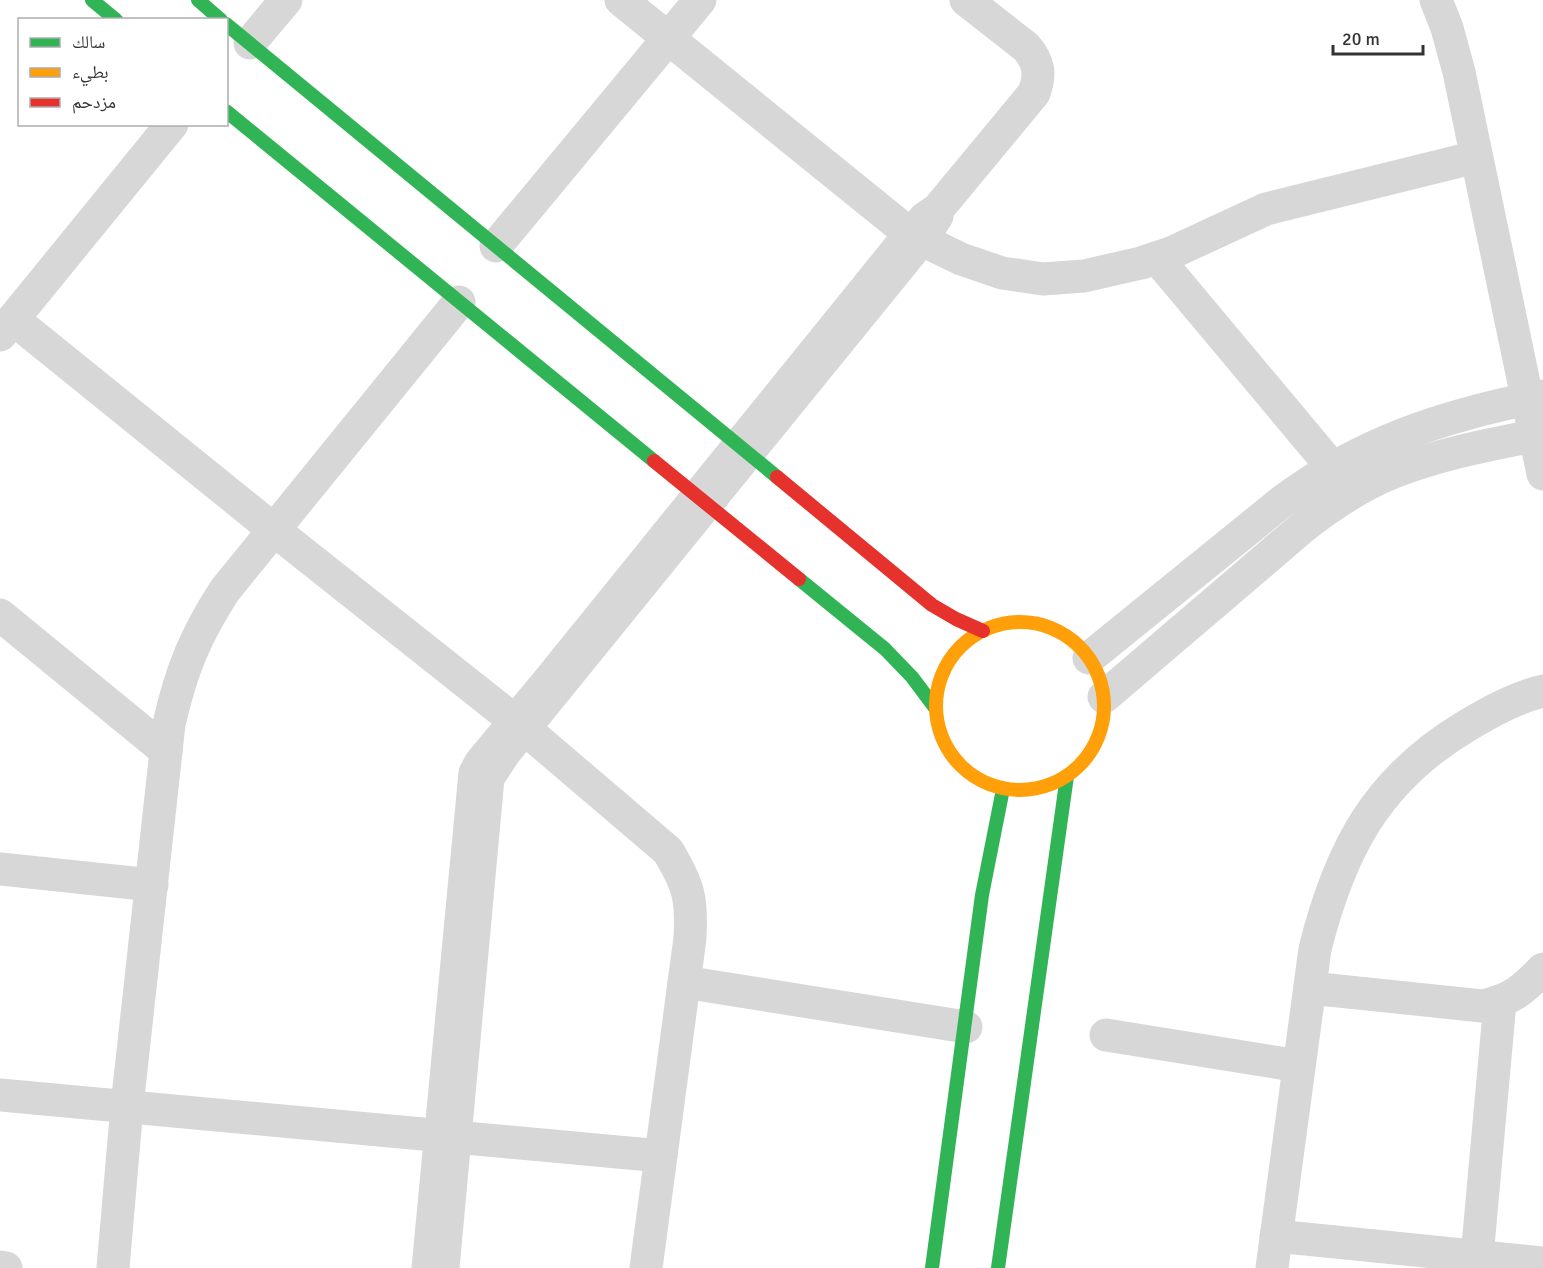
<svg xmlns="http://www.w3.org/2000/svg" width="1543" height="1268" viewBox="0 0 1543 1268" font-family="Signika,'Noto Naskh Arabic',sans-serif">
<rect width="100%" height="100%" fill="#fff"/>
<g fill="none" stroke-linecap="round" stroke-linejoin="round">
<g stroke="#d7d7d7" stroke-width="33">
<polyline points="621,0 910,234 961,259 1002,273 1043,279 1084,276 1141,263 1171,253 1266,209 1476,157"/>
<polyline points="1436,0 1447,28 1459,72 1543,474"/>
<polyline points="250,43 286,0"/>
<path d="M938 209 1034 93C1041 74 1039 62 1026 47L966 0"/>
<polyline points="496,246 700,0"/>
<polyline points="1157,258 1332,467"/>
<path d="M13 319 274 530 525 729 668 851C689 886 692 898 690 938L646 1268"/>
<polyline points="0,335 172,124"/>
<polyline points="0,615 166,751"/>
<path d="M1089 658 1279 504C1359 443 1445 415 1543 396"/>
<path d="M1104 697 1303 527C1331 505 1361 485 1394 472 1441 453 1493 444 1543 434"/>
<polyline points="0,869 152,885"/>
<polyline points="684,982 966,1027"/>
<path d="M1310 988 1482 1006C1511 1000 1523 990 1543 969"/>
<polyline points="1106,1035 1299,1066"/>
<polyline points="0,1095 661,1156"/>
<polyline points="1276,1236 1543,1263"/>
<polyline points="0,1267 6,1268"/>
<path d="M113 1268 127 1106 169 724C181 671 195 636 225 590L459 302"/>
<polyline points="428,1268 475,773 481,762 546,684 910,234 925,218 938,209 937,216 921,240 505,752 488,778 443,1268"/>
<path d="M1272 1268 1315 949C1340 849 1377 779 1468 725 1491 711 1517 697 1543 691"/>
<polyline points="1476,1268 1500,1002"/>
</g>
<g stroke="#30b455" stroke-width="14">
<polyline points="92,0 116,20"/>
<polyline points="198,0 221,20"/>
<polyline points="226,24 777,477"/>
<polyline points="226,111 654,461"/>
<polyline points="799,579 885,649 912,677 936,709"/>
<polyline points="932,1268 982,895 1003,789"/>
<polyline points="998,1268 1067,776"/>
</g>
<circle stroke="#ff9f0a" stroke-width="14" cx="1020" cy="706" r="84"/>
<g stroke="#e5322d" stroke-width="14">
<polyline points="654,461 799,579"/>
<polyline points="777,477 932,605 956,619 983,631"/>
</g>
</g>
<rect x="18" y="18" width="210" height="108" fill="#ffffff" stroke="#adadad" stroke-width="1.5"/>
<rect x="30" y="38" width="30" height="9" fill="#30b455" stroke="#adadad" stroke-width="1.5"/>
<text x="72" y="48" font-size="18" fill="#333333">سالك</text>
<rect x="30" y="68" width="30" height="9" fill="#ff9f0a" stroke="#adadad" stroke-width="1.5"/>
<text x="72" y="78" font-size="18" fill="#333333">بطيء</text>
<rect x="30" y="98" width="30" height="9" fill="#e5322d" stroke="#adadad" stroke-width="1.5"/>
<text x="72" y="108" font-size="18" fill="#333333">مزدحم</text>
<path d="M1333 45v9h90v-9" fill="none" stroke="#333333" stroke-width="3"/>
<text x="1342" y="45" font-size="18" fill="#333333" stroke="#ffffff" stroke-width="4.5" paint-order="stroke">20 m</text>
</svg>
